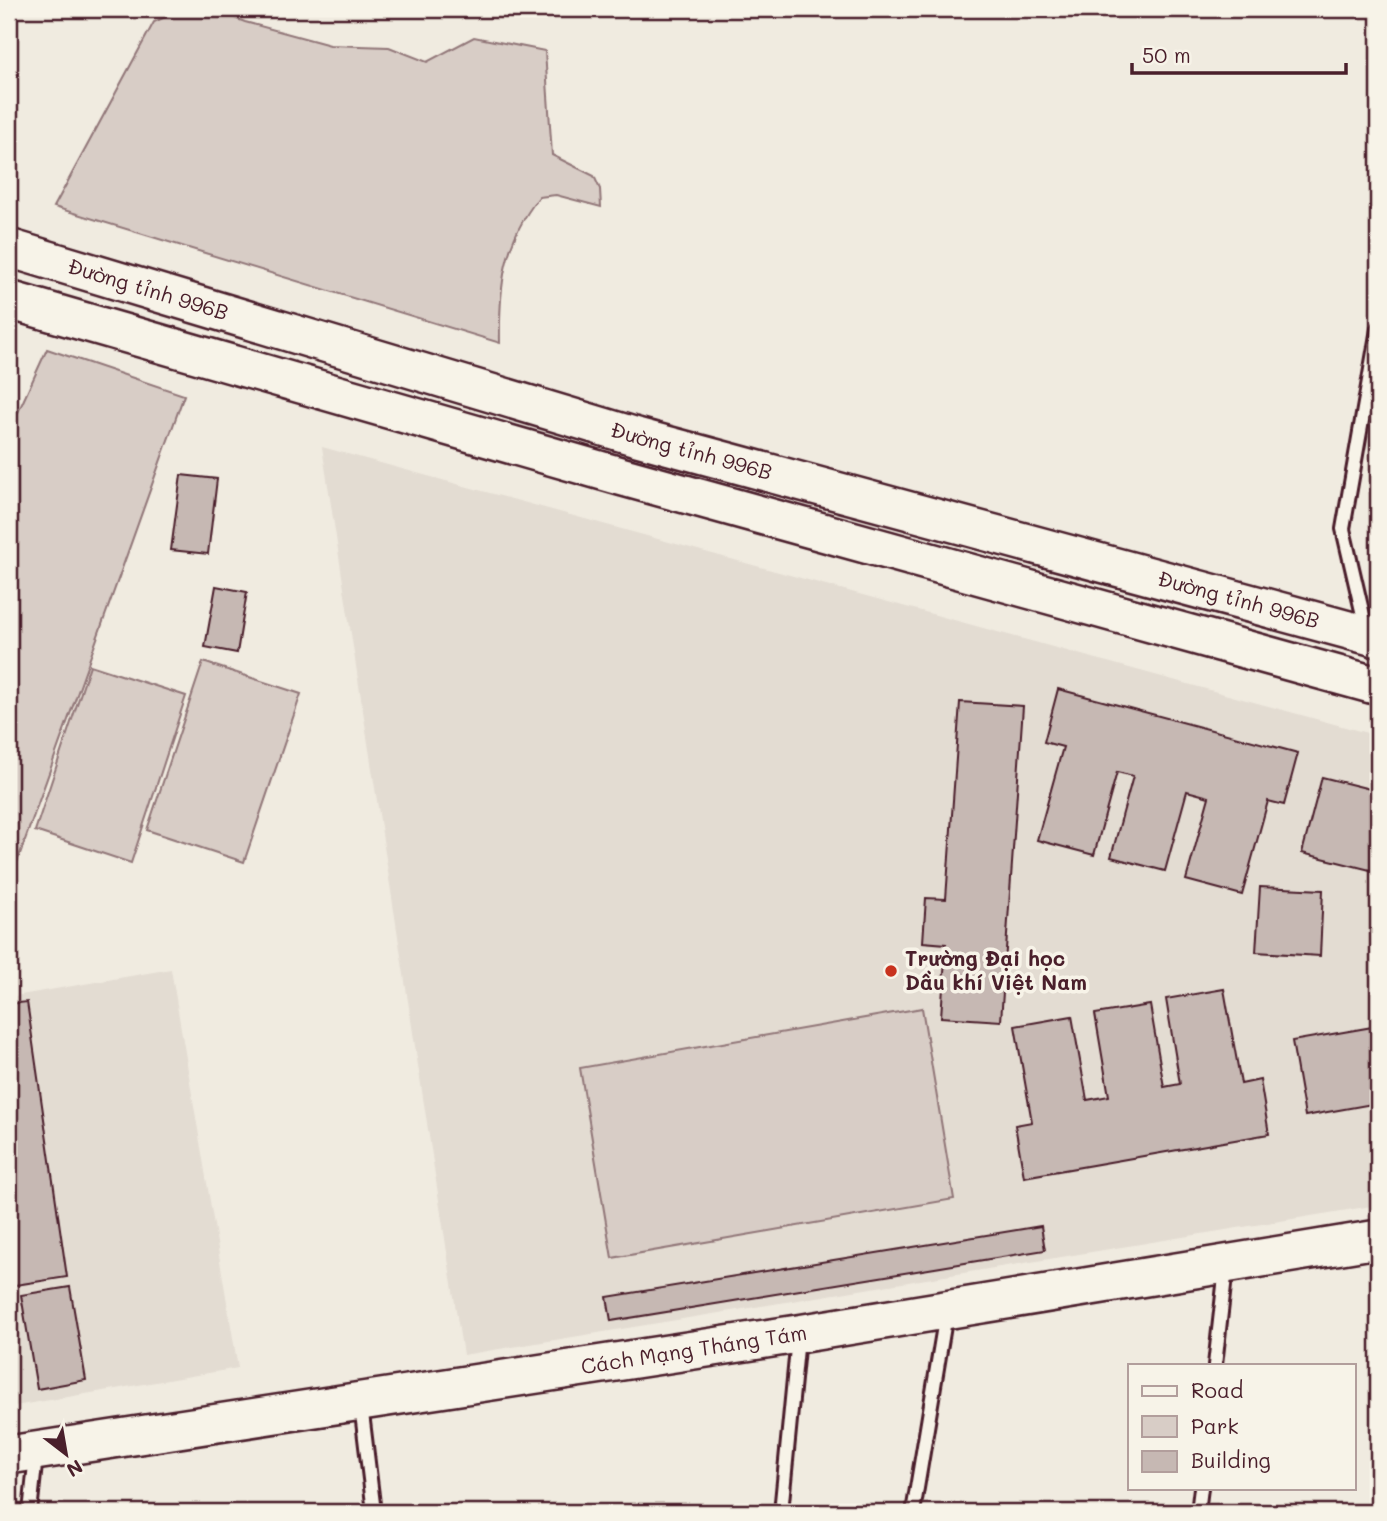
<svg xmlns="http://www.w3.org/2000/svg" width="1387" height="1521" viewBox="0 0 1387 1521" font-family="Mali,sans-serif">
<rect width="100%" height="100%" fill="#f0ebe0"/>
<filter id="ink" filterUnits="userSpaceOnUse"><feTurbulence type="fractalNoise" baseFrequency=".0143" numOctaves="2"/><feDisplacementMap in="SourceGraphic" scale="14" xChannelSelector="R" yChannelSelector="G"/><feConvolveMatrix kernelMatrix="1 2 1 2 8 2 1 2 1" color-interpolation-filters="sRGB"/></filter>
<g filter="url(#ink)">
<g fill="#e3dcd2">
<polygon points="322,447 1378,736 1378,1205 463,1355"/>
<polygon points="171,969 238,1368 9,1407 9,997"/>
</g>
<g fill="#d8cdc6" stroke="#917678" stroke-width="2">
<path d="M183 9H211L245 22 330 45 389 47 427 62 474 37 545 51 552 155 594 176 600 189 601 207 556 195 539 197C503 242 499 288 500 343L54 207 154 22Z"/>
<polygon points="47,349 184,395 15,868 9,868 9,432"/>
<polygon points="203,662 301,694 244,862 147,830"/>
<polygon points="90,665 186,696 131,863 35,831"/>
<polygon points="922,1008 954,1199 612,1258 580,1068"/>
</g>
<g fill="#c6b8b3" stroke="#4a1f2b" stroke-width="2">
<polygon points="181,475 217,479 208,554 171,550"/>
<polygon points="216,586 247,592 237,653 205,647"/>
<polygon points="1058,689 1298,753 1284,805 1268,801 1242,895 1186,880 1209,797 1187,791 1165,871 1111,857 1133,776 1117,772 1094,855 1037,840 1063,747 1044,742"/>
<polygon points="960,702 1023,706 1001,1021 941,1017 946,944 923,942 926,898 946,899"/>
<polygon points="1322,777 1378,791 1378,872 1302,853"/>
<polygon points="1260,887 1323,890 1320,956 1256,952"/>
<polygon points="1224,989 1241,1084 1260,1080 1269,1134 1024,1177 1015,1125 1032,1122 1015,1026 1072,1016 1087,1100 1109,1096 1095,1014 1150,1005 1164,1087 1180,1084 1166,999"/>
<polygon points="27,1002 67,1277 9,1286 9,1004"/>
<polygon points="1378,1026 1378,1103 1305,1116 1292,1041"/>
<polygon points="1041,1226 1045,1250 611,1321 607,1297"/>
<polygon points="70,1287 86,1380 37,1389 21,1295"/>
</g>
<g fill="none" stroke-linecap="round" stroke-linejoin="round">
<defs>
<g id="lane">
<polyline points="1366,628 1343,529 1378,329"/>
<polyline points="1215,1365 1226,1268"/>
<polyline points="361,1405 374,1512"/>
<polyline points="30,1512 36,1455"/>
<polyline points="781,1512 798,1338"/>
<polyline points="913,1512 946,1314"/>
<polyline points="1198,1512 1201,1488"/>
</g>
<g id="primary">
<path id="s1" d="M9 248 637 437 1378 638"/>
<polyline points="9,300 620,476 1378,686"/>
<path id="s2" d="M9 1455 798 1334 1378 1239"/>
</g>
</defs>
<use href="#lane" stroke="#4a1f2b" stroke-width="18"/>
<use href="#primary" stroke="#4a1f2b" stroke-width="42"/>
<use href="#lane" stroke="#f7f3e8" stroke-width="12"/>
<use href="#primary" stroke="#f7f3e8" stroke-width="37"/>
</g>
</g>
<circle fill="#c8321e" stroke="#f7f3e8" stroke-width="2.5" cx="891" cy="971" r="7"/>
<g text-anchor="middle" stroke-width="7" stroke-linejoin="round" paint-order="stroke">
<g font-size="21" fill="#4a1f2b" stroke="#f7f3e8">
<text dy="7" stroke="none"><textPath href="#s1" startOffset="145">Đường tỉnh 996B</textPath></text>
<text dy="7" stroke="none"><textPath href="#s1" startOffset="712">Đường tỉnh 996B</textPath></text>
<text dy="7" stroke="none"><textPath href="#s1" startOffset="1279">Đường tỉnh 996B</textPath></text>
<text dy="7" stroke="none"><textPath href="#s2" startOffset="693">Cách Mạng Tháng Tám</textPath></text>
</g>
<g font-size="21" font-weight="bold" fill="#4a1f2b" stroke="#f7f3e8" text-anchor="start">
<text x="905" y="966">Trường Đại học<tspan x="905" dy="24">Dầu khí Việt Nam</tspan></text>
</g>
</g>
<rect width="1387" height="1521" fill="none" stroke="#f7f3e8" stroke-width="35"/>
<rect x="18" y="18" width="1352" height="1486" fill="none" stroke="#4a1f2b" stroke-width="2.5" filter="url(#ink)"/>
<rect x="1128" y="1364" width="228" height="126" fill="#f7f3e8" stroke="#b29e9c" stroke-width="2"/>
<rect x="1142" y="1386" width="35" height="10" fill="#f7f3e8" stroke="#b29e9c" stroke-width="2"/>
<text x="1191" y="1398" font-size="21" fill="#4a1f2b">Road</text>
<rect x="1142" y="1416" width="35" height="21" fill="#d8cdc6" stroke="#b29e9c" stroke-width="2"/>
<text x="1191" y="1434" font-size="21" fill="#4a1f2b">Park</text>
<rect x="1142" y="1451" width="35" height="21" fill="#c6b8b3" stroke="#b29e9c" stroke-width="2"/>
<text x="1191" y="1468" font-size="21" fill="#4a1f2b">Building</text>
<g transform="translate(66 1454) rotate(149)" stroke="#f7f3e8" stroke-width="5" paint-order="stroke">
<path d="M0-5L12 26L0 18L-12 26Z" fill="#4a1f2b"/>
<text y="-10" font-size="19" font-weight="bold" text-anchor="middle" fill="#4a1f2b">N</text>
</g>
<path d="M1132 63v10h214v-10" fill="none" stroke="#4a1f2b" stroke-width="3.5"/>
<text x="1142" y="63" font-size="21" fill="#4a1f2b" stroke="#f7f3e8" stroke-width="5" paint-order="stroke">50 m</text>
</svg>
